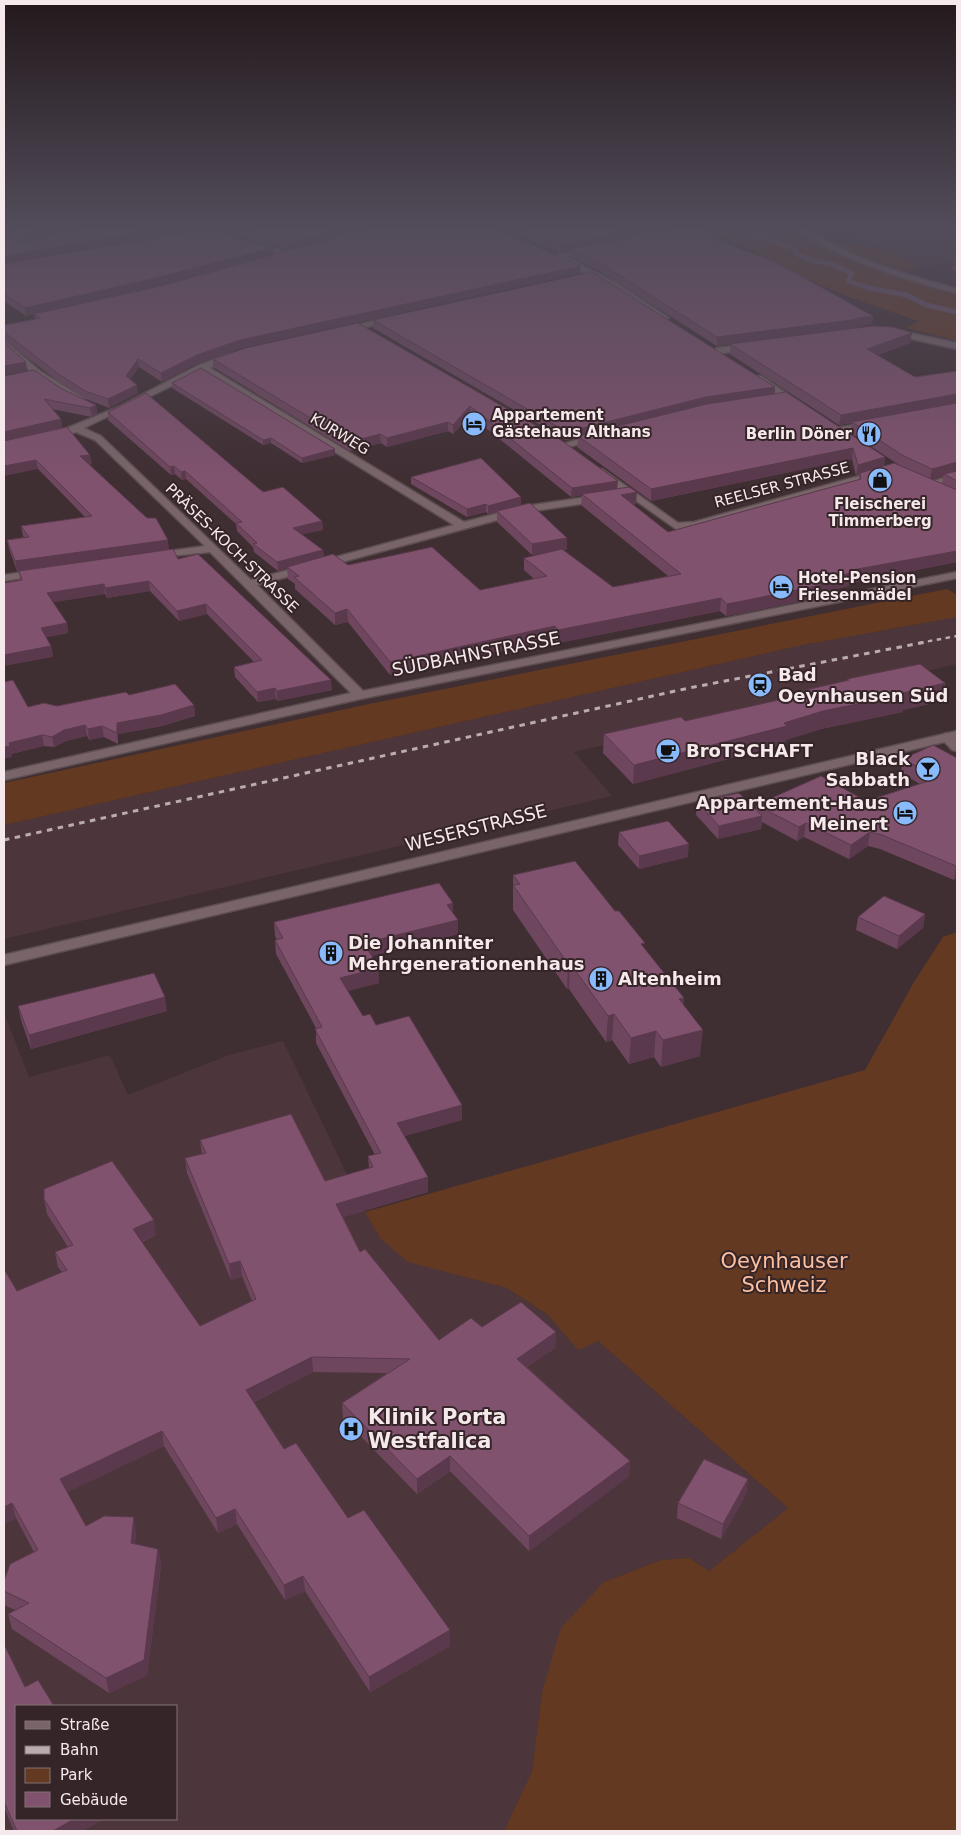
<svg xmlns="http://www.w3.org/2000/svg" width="961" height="1835" viewBox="0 0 961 1835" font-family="'DejaVu Sans',sans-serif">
<rect width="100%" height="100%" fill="#3f2e32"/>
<g fill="#4d363b" fill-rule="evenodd">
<polygon points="834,224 957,224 957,261 919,267"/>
<polygon points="957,617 957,664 574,752 612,796 4,939 4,825 798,646"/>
<path d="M4 1013 29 1077 110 1055 128 1095 229 1055 283 1041 365 1212 380 1238 458 1275 507 1288 548 1315 578 1349 598 1341 788 1508 709 1571 689 1558 661 1560 604 1582 542 1692 532 1771 504 1831H4ZM16 1706H176V1819H16Z"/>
</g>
<g fill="#643921">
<polygon points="696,224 791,224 820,241 885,249 919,267 895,274 957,293 957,341 906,328 918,321 847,296 790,272 781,264 705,230"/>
<polygon points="947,589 957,595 957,617 798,646 4,825 4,783 369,704"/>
<polygon points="957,932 957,1831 504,1831 532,1771 542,1692 561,1628 604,1582 661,1560 689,1558 709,1571 788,1508 598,1341 578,1350 548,1315 507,1288 408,1262 380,1238 365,1212 865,1070 914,982 943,937"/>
</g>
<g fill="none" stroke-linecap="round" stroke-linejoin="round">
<polyline stroke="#6c546c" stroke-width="5" points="744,224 750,233 793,248 799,255 811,260 831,264 852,273 848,281 868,288 907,295 926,305 957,312"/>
<defs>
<g id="street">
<polygon points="178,224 189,224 223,236 216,238"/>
<path d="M627 224C639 224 648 226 656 235L649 237 645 232Z"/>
<path d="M790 224C805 224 819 236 831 243 869 265 915 276 957 289V293C913 283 823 254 790 224Z"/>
<polygon points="53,238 56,238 56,242 22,248 18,246"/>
<polygon points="253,243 291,253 292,255 288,257 250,247 250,243"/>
<polygon points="590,247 594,249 593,251 557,258 553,256"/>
<polygon points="393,316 396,316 396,320 342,333 338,330"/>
<polygon points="892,329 957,343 957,349 889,334 889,330"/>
<polygon points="4,340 40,371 85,399 85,403 79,403 34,375 4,346"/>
<polygon points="750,344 753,345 753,349 717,354 713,351 717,348"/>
<path d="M232 353 235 354V358L210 368 464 522 526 506 601 495 606 498 601 501 527 512 257 585 363 691 957 572V578L360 699 4 780V772L351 693 210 552 151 558V554L155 553 205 546 95 440 76 432 53 439 48 436 118 407 199 365ZM203 371 454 525 251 580 101 436 84 428Z"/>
<polygon points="872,422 877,425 875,427 836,434 831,431 836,428"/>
<polygon points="596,434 599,435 599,439 565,448 560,445"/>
<polygon points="602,469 678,523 694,522 877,471 882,474 698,527 676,529 598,474 597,472"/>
<polygon points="957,474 957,480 925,488 920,485"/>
<polygon points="38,570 44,573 42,575 4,581 4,575"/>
<polygon points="946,733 957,740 957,751 952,750 940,737"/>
</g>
<g id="secondary">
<polygon points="559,256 565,256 615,282 669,318 662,320 609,286 559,260"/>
<polygon points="755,376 761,376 802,404 794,406 755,380"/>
<polygon points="957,731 957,739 4,965 4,955"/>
</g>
</defs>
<use href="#street" stroke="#5c4d50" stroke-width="3"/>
<use href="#secondary" stroke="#5c4d50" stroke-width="3"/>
<use href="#street" fill="#796569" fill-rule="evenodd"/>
<use href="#secondary" fill="#796569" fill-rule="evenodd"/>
<polyline stroke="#baacaf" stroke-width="2.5" stroke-dasharray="4.5 4.5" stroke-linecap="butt" points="919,643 957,636"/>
<polyline stroke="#baacaf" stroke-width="3" stroke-dasharray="5.5 5.5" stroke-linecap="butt" points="4,840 689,688 926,642"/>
</g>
<g fill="#6e475e" fill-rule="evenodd">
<polygon points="4,224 191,224 191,230 4,264 27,246 33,244 32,241 69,232 23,241 4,232"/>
<path d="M195 224H485L581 266 580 273 241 348 198 363 162 382 139 367 130 379 138 393 109 408 86 399 58 381 4 340V325L35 319 34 314 26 316 4 301V264L273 255 289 250ZM245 262 161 286 62 308 157 286Z"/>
<path d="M488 224H637L643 234 620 239 673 229 655 231 643 224H690V225L717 237 712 238 873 316 872 324 860 326 859 328 910 343 877 355 915 377 957 371V562L850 583 849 586 820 593V597L742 613 726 616 720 611 558 643 554 639 390 675 348 622 335 625 295 589V584L288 579 287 568 278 571 254 552 253 547 237 531 236 524 186 479 182 480 175 474 171 475 108 420V412L322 521 323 530 302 534 323 550 324 557 348 565 480 590 534 579 524 570V558L552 552 532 555 497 522V512L488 514 486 512 467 517 411 484V477L521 505 567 549 563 550 613 587 668 576 581 505 582 495 571 497 470 415 453 434 448 431 387 447 381 443 350 451 213 367V359L358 323 618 481 617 488 636 504 632 505 668 532 859 480V475L856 476 852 459 651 501 577 447 578 437 566 440 373 328V320L775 394 885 457 884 466 899 465 851 433 852 423 839 425 730 354V344L717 346 598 270 570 257V250L560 252ZM943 477 942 484 932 479Z"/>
<polygon points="904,224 957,224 957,234 934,225 914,228"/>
<polygon points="957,257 957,272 952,270 954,258"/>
<polygon points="4,376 62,389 96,405 97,414 92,417 52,409 61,419 62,428 92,464 88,464 169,549 71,563 178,559 332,690 277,701 276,699 258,702 235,677 234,667 254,662 207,614 179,621 150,591 107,598 105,594 53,602 67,623 68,633 46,637 51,646 53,657 20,581 19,571 17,571 9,549 7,540 24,537 23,536 21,526 85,517 38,469"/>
<polygon points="172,383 335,455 302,463 271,443 263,445 172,388"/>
<polygon points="847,679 945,683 942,701 903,710 903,712 821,729 786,740 785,744 633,784 603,753 604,734 685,721 797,696 797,692 847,681"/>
<polygon points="129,695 194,705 195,716 162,726 118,734 118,744 104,737 89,740 87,736 66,741 54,747 44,746 11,754 12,757 4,758 28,707 57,706"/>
<polygon points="957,758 957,877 954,880 880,849 868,846 849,859 804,837 797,841 762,822 761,829 718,839 696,815 697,802 756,810 756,805 866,801 920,784 901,773 903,759"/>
<polygon points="619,832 688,857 639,869 618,845"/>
<polygon points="513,875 645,949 684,998 683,1005 700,1056 661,1067 654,1057 629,1064 612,1040 606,1042 569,989 567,989 513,910"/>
<polygon points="453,913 458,920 458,934 371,956 379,983 347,991 363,1016 376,1025 462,1105 462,1120 404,1136 428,1192 343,1217 360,1252 439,1340 482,1327 556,1332 555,1348 527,1367 630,1461 629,1476 529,1551 450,1471 417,1494 343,1418 342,1403 387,1373 313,1372 254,1402 284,1449 348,1518 450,1646 370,1692 305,1591 285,1600 237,1524 218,1533 164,1446 67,1492 86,1526 136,1532 135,1544 158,1549 161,1565 147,1675 109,1693 12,1629 8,1614 15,1610 4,1605 4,1581 34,1552 16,1518 4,1524 4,1269 17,1291 62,1272 58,1267 55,1252 68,1247 47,1214 44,1199 156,1235 142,1242 200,1326 252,1301 242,1276 231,1280 187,1173 185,1158 202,1154 200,1140 325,1181 369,1168 368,1156 375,1155 316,1043 316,1028 276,954 275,940 277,940 275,936 274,922"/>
<polygon points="925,914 923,928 897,949 856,930 858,917"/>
<polygon points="18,1006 167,1011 31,1049 21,1020"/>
<polygon points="748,1479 746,1494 721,1539 677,1518 678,1503"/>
<polygon points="4,1644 16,1819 104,1819 82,1831 14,1831 4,1807"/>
</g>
<g fill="#5a394c">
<polygon points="72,224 109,224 23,241 22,234"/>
<polygon points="187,224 191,224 191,230 4,264 4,256"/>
<polygon points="361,224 388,224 289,250 289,243"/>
<polygon points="655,224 690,224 690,226 655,231"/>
<polygon points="914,224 935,224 934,225 914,228"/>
<polygon points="643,227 643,234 572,250 570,249 570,250 560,252 560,245"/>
<polygon points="717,229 717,237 697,241 698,233"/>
<polygon points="273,248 273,255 157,286 26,316 25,308"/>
<polygon points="581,266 580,273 241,348 198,363 162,382 161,373 197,355 240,340"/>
<polygon points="873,316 872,324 860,326 859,328 717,346 717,337"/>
<polygon points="912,333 910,343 866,360 867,349"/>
<polygon points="138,359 139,367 127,384 126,376"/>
<polygon points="26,362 27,371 4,375 4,366"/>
<polygon points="137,385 138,393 109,408 108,399"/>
<polygon points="775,387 775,395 578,436 578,437 566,440 567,432 706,397"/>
<polygon points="957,394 957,405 852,422 852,423 839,425 841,415"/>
<polygon points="96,405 97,414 92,417 90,408"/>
<polygon points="470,406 470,415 453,434 453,425"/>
<polygon points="61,419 62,428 4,441 4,432"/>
<polygon points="448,422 448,431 387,447 387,438"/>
<polygon points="380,434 381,443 350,451 350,442"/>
<polygon points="271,438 271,443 263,445 263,440"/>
<polygon points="853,448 852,459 651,501 651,489"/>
<polygon points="335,449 335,455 302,463 302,458"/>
<polygon points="90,455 92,464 81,466 80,456"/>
<polygon points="885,457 883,468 860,473 859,475 856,476 858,465"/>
<polygon points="36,460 38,469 4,476 4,466"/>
<polygon points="957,462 957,473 944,474 943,477 930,480 932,469"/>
<polygon points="174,466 175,474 171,475 170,467"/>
<polygon points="185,471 186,479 182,480 181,472"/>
<polygon points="618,481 617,490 582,494 582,495 571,497 572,488"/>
<polygon points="637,492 636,504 620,507 621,495"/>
<polygon points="521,497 521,505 488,514 488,506"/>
<polygon points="486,504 486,512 467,517 467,509"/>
<polygon points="322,521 323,530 294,536 293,528"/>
<polygon points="567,538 567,549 532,555 532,544"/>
<polygon points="168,540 169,549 17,571 15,561"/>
<polygon points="323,550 324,558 287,567 287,568 278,571 277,562"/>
<polygon points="957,551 957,562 850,583 849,586 820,593 820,597 726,616 727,604 817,582 852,570"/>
<polygon points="149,581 150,591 107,598 105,588"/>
<polygon points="104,584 105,594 49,603 47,593"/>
<polygon points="721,598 720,611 558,643 558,630"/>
<polygon points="206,604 207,614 179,621 177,611"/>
<polygon points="347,609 348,622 335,625 335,613"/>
<polygon points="67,623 68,633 43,638 41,628"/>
<polygon points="555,626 554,639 390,675 390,662"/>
<polygon points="51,646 53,657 4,666 4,655"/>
<polygon points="331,680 332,690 277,701 277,691"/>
<polygon points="945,683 942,701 903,710 903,712 821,729 786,740 785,744 633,784 634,765 823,711"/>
<polygon points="275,688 276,699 258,702 257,692"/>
<polygon points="194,705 195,716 162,726 118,734 118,744 117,733 117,723"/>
<polygon points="85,725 87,736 66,741 54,747 52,737 64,730"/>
<polygon points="102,726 104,737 89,740 88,729"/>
<polygon points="42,735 44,746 11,754 12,757 4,758 4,747 9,743"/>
<polygon points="762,816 761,829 718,839 719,826"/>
<polygon points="806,823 804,837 797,841 799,827"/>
<polygon points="870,832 868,846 849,859 851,845"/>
<polygon points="689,844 688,857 639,869 639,856"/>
<polygon points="957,865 957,877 954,880 956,866"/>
<polygon points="453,903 453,917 447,905"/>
<polygon points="925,914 923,928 897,949 899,936"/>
<polygon points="458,920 458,934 365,958 364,943"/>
<polygon points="570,963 569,989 567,989 568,964"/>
<polygon points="379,968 379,983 341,993 340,978"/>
<polygon points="165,997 167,1011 31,1049 29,1035"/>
<polygon points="684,998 681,1024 679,999"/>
<polygon points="614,1014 612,1040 606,1042 608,1016"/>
<polygon points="703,1030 700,1056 661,1067 663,1040"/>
<polygon points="656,1031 654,1057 629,1064 631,1038"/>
<polygon points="462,1105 462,1120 398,1138 397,1123"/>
<polygon points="428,1177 428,1192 337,1219 336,1204"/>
<polygon points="154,1220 156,1235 136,1244 133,1229"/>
<polygon points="240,1261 242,1276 231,1280 229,1264"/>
<polygon points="556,1332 555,1348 517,1374 517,1359"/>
<polygon points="312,1357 313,1372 247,1405 246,1390"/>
<polygon points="162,1431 164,1446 63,1494 60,1479"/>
<polygon points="450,1456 450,1471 417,1494 417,1479"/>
<polygon points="630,1461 629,1476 529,1551 529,1536"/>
<polygon points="748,1479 746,1494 721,1539 723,1524"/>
<polygon points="12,1503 16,1518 4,1524 4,1507"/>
<polygon points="235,1509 237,1524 218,1533 216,1518"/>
<polygon points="134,1517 136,1532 134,1558 131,1543"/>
<polygon points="158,1549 161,1565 147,1675 109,1693 106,1678"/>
<polygon points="303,1576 305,1591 285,1600 284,1585"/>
<polygon points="450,1630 450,1646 370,1692 369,1677"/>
<polygon points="74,1819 104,1819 82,1831 53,1831"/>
</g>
<g fill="#80526d" stroke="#5a394c">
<polygon points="4,224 72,224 22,234 4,226"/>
<polygon points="103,224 187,224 4,256 4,233 27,246 34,243 32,241"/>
<polygon points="221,224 361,224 289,243"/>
<polygon points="383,224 485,224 581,266 240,340 197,355 161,373 138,359 126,376 137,385 108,399 85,391 57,373 4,332 4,325 40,318 34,314 161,286"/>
<polygon points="506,224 637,224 643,227 560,245"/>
<polygon points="697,224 703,224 717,229 698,233 775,262 873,316 857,318 860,319 717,337 598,262 570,249"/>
<polygon points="207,229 273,248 156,278 25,308 4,294 4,264"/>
<polygon points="592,272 775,387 706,397 567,432 373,320"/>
<polygon points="358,323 561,440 618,481 572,488 470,406 453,425 448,422 387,438 380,434 350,442 213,359 246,348"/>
<polygon points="872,326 893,327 912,333 867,349 915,377 957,371 957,394 841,415 730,344"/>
<polygon points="4,342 26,362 4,366"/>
<polygon points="201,368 335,449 302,458 271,438 263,440 172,383"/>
<polygon points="34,370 62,389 96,405 90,408 44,399 61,419 4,432 4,376"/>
<polygon points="786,392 885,457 858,465 853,448 651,489 578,436 707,404"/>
<polygon points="146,393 263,492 283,487 322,521 293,528 323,550 277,562 253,544 257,543 236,523 242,522 185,471 181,472 174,466 170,467 108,412"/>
<polygon points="957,403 957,462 932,469 902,455 852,422"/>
<polygon points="67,427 90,455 80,456 147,518 156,518 168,540 15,561 7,540 29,537 21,526 92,516 36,460 4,466 4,441"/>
<polygon points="481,458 521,497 488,506 486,504 467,509 411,477"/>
<polygon points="894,463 957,490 957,551 852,570 850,573 817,582 821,585 743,601 727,604 721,598 558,630 555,626 390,662 347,609 335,613 294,577 299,576 287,567 333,554 348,565 432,547 480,590 547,576 524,558 562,549 613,587 681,574 582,494 629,487 637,492 621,495 668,532 861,479 860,473"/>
<polygon points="957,471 957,481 944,474"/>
<polygon points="530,503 567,538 532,544 497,511"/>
<polygon points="173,549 178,559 198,554 331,680 277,691 275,688 257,692 234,667 262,660 206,604 177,611 149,581 105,588 104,584 47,593 67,623 41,628 51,646 4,655 4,583 22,580 19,571"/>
<polygon points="920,664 945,683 903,693 905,694 823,711 784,723 787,726 634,765 604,734 681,717 685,721 801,695 797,692 849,680 847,679"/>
<polygon points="13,680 28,707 44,703 57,706 126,692 129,695 175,684 194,705 161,715 117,723 117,733 102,726 88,729 85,725 64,730 52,737 42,735 9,743 10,746 4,747 4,682"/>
<polygon points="933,745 957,758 957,865 956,866 882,835 870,832 851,845 806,823 799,827 756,805 821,776 866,801 938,778 903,759"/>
<polygon points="739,793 762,816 719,826 697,802"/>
<polygon points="668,821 689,844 639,856 619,832"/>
<polygon points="575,861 615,911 619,911 645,943 641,944 684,998 679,999 703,1030 663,1040 656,1031 631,1038 614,1014 608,1016 570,963 568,964 513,885 520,884 513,875"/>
<polygon points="439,883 453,903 447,905 458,920 364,943 379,968 340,978 363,1016 370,1014 376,1025 409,1016 462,1105 397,1123 428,1177 336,1204 360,1252 365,1249 439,1340 471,1318 482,1327 521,1302 556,1332 517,1359 630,1461 529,1536 450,1456 417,1479 342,1403 410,1359 312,1357 246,1390 284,1449 296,1443 348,1518 364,1510 450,1630 369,1677 303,1576 284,1585 235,1509 216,1518 162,1431 60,1479 86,1526 104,1516 134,1517 131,1543 158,1549 144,1660 106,1678 8,1614 29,1603 4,1591 4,1581 10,1564 38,1550 12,1503 4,1507 4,1269 17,1291 67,1270 55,1252 73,1245 44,1199 44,1189 112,1161 154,1220 133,1229 200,1326 256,1299 240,1261 229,1264 185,1158 206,1153 200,1140 291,1114 325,1181 373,1167 368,1156 381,1153 315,1029 322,1027 275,940 283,938 274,922"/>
<polygon points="884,896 925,914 899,936 858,917"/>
<polygon points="154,973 165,997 29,1035 18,1006"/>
<polygon points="704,1459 748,1479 723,1524 678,1503"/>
<polygon points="4,1644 25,1687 38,1680 54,1706 16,1706 16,1819 74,1819 53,1831 17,1831 4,1802"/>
</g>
<linearGradient id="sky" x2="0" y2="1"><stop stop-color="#23191c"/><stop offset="0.47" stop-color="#524c5a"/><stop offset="1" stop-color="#524c5a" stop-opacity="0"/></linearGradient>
<rect width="961" height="481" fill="url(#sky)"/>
<defs>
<symbol id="hotel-disc" viewBox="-11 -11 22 22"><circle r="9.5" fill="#89bafc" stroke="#352428"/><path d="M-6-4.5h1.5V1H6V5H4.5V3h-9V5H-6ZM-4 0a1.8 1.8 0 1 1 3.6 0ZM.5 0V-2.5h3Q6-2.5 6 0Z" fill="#111"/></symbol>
<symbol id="restaurant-disc" viewBox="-11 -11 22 22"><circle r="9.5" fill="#89bafc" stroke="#352428"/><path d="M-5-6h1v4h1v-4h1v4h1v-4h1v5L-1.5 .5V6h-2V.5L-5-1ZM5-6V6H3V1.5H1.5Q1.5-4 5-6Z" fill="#111"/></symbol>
<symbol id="shop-disc" viewBox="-11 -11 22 22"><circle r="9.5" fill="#89bafc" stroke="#352428"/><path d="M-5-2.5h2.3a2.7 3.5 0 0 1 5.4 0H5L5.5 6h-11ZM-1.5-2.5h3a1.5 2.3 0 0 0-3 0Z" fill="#111"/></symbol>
<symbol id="station-disc" viewBox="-11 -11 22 22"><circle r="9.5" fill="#89bafc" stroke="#352428"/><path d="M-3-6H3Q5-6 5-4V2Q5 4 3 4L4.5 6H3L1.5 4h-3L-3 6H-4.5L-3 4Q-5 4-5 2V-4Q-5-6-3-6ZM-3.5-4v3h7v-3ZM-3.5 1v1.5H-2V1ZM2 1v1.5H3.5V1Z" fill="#111"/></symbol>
<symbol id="cafe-disc" viewBox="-11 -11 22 22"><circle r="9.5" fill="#89bafc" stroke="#352428"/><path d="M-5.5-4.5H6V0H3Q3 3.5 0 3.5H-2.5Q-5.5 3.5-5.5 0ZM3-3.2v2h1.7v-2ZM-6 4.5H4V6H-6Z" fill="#111"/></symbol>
<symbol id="bar-disc" viewBox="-11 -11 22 22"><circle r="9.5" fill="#89bafc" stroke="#352428"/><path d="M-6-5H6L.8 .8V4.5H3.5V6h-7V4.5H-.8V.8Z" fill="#111"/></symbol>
<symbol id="building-disc" viewBox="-11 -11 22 22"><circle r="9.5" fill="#89bafc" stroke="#352428"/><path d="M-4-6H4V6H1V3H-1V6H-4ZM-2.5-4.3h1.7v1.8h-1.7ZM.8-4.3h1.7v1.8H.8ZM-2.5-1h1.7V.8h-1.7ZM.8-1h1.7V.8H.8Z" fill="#111"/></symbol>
<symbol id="hospital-disc" viewBox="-11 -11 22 22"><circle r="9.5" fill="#89bafc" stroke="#352428"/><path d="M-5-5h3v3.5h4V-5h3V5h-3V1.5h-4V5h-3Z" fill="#111"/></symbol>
</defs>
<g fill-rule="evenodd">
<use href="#hotel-disc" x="460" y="410" width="28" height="28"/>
<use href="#restaurant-disc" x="855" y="420" width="28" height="28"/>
<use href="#shop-disc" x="866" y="466" width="28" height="28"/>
<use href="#hotel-disc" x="767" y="573" width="28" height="28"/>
<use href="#station-disc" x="746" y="671" width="28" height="28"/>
<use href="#cafe-disc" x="654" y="737" width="28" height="28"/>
<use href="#bar-disc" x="914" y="755" width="28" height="28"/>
<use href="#hotel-disc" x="891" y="799" width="28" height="28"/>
<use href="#building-disc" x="317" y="939" width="28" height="28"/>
<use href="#building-disc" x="587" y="965" width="28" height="28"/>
<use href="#hospital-disc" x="337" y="1415" width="28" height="28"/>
</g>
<g text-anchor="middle" stroke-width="4" stroke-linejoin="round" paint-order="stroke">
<g font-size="15" font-weight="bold" fill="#f5e9eb" stroke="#352428" text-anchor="start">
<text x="492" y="420">Appartement<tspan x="492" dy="17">Gästehaus Althans</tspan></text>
<text x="852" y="439" text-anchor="end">Berlin Döner</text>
<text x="880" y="509" text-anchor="middle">Fleischerei<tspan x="880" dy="17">Timmerberg</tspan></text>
<text x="798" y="583">Hotel-Pension<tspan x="798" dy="17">Friesenmädel</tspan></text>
</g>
<g font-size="15" fill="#f5e9eb" stroke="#352428">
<text transform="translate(340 434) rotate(31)" y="5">KURWEG</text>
<text transform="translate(782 485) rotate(-15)" y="5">REELSER STRASSE</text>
<text transform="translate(232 548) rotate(44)" y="5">PRÄSES-KOCH-STRASSE</text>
</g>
<g font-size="18" fill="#f5e9eb" stroke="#352428">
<text transform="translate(476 654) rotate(-11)" y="6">SÜDBAHNSTRASSE</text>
<text transform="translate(476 828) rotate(-14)" y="6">WESERSTRASSE</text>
</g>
<g font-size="18" font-weight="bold" fill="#f5e9eb" stroke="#352428" text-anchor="start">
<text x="778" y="681">Bad<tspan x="778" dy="21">Oeynhausen Süd</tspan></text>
<text x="686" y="757">BroTSCHAFT</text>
<text x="910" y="765" text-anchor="end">Black<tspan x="910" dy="21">Sabbath</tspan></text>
<text x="888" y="809" text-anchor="end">Appartement-Haus<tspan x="888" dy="21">Meinert</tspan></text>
<text x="348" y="949">Die Johanniter<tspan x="348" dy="21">Mehrgenerationenhaus</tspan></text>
<text x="618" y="985">Altenheim</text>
</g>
<g font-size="21" fill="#fbbf9f" stroke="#352428">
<text x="784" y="1268">Oeynhauser<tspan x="784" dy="24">Schweiz</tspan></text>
</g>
<g font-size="21" font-weight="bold" fill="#f5e9eb" stroke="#352428" text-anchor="start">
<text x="368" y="1424">Klinik Porta<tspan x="368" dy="24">Westfalica</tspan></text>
</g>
</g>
<rect width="961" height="1835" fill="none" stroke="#f5e9eb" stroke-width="10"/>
<rect x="15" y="1705" width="162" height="115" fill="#352428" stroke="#827376"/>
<rect x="25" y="1721" width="25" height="8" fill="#796569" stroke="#827376"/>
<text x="60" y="1730" font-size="15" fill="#f5e9eb">Straße</text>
<rect x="25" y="1746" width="25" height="8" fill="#baacaf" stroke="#827376"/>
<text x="60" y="1755" font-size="15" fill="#f5e9eb">Bahn</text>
<rect x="25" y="1768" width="25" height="15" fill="#643921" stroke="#827376"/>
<text x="60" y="1780" font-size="15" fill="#f5e9eb">Park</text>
<rect x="25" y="1792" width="25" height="15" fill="#80526d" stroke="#827376"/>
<text x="60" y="1805" font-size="15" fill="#f5e9eb">Gebäude</text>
</svg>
